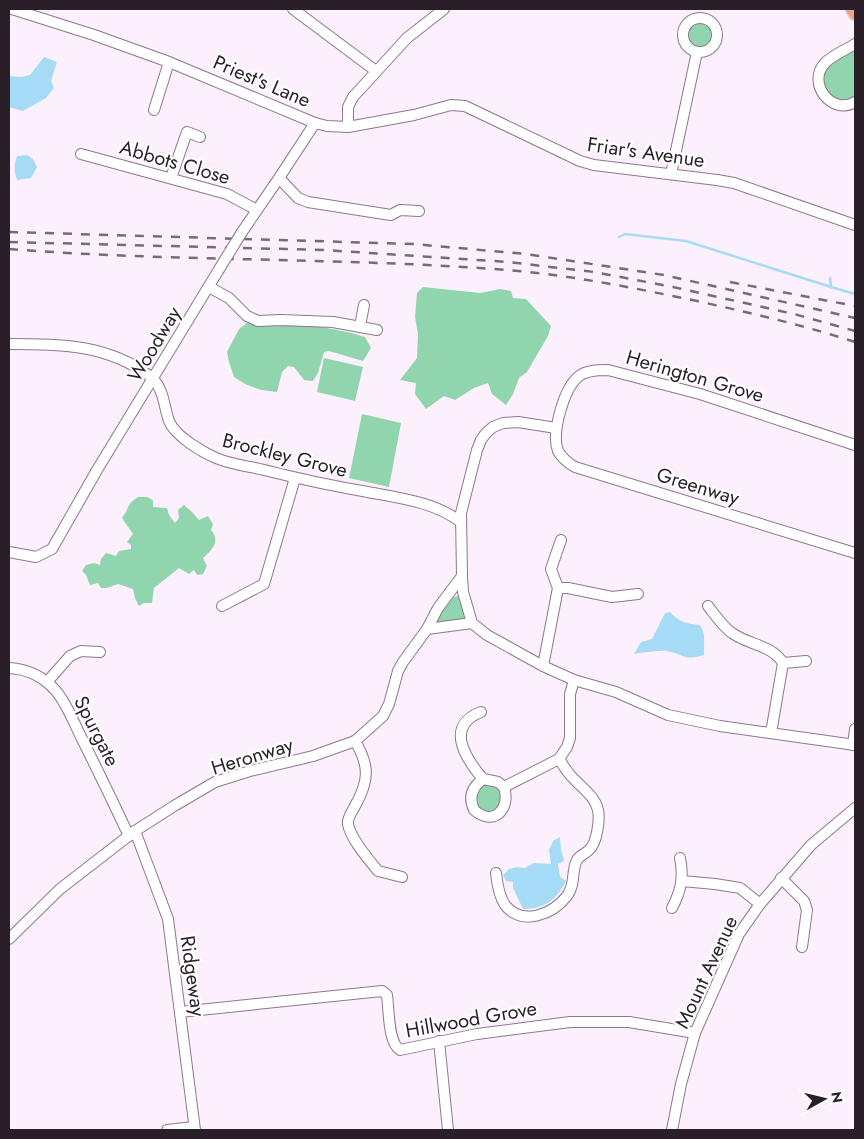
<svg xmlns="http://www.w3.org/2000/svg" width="864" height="1139" viewBox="0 0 864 1139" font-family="Jost,sans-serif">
<rect width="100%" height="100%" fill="#fcf0fc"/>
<g fill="#91d5ae">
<circle cx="700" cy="35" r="14"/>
<polygon points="855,47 855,99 849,102 834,101 821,84 826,65"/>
<polygon points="423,287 480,293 500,289 511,291 513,298 526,299 551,326 548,336 527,372 519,378 513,394 506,405 492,394 488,383 474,388 455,400 444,396 426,409 415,394 416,383 400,380 417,358 418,334 415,317 417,293"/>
<path d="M247 323C288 324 326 324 365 337L371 348 363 361 329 351 324 352 318 373 313 381 304 380 294 367 288 366 282 372 277 392 261 390 245 384 234 377 229 362 227 352 239 329Z"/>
<polygon points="324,358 363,367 355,401 317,392"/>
<polygon points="362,414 401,423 389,487 349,478"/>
<path d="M138 497H147L153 500V507L167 508 169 515 175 523 179 518 178 510 184 505 192 512 199 520 208 516 213 524 211 530C221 541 212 550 203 558L207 566 203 574 197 575 194 570 189 574 179 568 154 588 152 603H144L139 606 135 598 133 589 118 584 107 588H101L98 583 90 585 86 575 82 571 86 565 94 563 100 565 101 559 106 553 116 556 119 551 131 549V545L127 542 133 534 122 518C130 507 126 505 138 497Z"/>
<path d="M458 596 462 600 468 621 434 626C438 616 445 598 458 596Z"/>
<path d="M485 784C500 787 500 788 503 803L491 815 475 806C476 796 475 788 485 784Z"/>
</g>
<g fill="#a6dbf5">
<polygon points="44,57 57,62 51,81 54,88 46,98 23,111 9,107 9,76 22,77 30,75"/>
<path d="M27 155 33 159 37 167 31 178 17 180C14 172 14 164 17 156Z"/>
<path d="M670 612C678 622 688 624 700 625 706 633 704 645 704 655 682 662 684 653 666 651 656 650 644 653 634 654L641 642 652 639 665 613Z"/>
<path d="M560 837 561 850 564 861 558 864 560 877 566 881C556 900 545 909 523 909L513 888V882L506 881 503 875 509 869 517 867 525 868 534 863 551 864 549 850 553 841Z"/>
</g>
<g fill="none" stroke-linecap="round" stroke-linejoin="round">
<g stroke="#a6dbf5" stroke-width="2.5">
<polyline points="619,237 625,234 686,241 831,287"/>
<polyline points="830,278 831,287 855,294"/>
</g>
<defs>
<g id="minor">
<polyline points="12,9 94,35 169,62 315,123 327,126 348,127 348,107 353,97 407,38 444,9"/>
<polyline points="293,9 376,71"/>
<circle cx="700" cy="35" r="17"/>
<path d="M855 44C847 49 831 56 825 63 806 83 832 116 855 102"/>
<polyline points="154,110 169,62"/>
<polyline points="348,127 414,115 451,105 465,106 580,161 594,165 717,180 734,183 855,225"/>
<polyline points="81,154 227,194 257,210"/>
<polyline points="671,174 697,52"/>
<polyline points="171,178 187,132 200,137"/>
<polyline points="279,178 298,198 308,202 391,215 400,210 419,211"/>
<polyline points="242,232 279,178 315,123"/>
<polyline points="209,287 229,298 247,316 258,321 281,320 333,322 377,330"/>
<polyline points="360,326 364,305"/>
<path d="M9 344C55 344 101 344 141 370 144 373 150 375 153 379 164 390 164 407 169 421 175 436 202 452 216 458 230 464 246 466 260 469 296 478 332 486 368 492 400 498 434 502 461 522"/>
<polyline points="556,428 518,422 503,423 493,427 486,433 481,440 477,450 461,513 462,576 463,592 472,623 487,635 543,666 574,680 616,692 668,715 720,726 855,745"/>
<path d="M855 445 700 394 608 370C599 370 585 370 578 377 564 389 551 433 558 451 562 458 568 463 575 467L855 553"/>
<polyline points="9,552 36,557 52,549 97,470 218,271"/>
<polyline points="558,588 551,569 561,540"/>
<polyline points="222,606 264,584 295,478"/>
<path d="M708 606C715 615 723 627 732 633 749 645 772 645 783 663L806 661"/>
<polyline points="427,629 472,623"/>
<polyline points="543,666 558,588 568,588 612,597 638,594"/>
<path d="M9 668C27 669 44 677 56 691 67 704 74 723 82 739 98 771 114 804 129 836"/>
<polyline points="47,682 70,656 81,651 100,652"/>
<path d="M481 712C444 726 466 759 483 779L498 782 504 787 559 759 567 747 570 738V694L574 680"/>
<polyline points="771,733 783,663"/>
<path d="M355 741C370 766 369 781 355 806 352 812 347 818 348 824 350 838 369 860 378 871L402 877"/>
<polyline points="853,745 855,729"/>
<path d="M483 779C472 787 468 797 474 810 494 827 511 809 504 787"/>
<polyline points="135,831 168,919 195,1130"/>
<path d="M496 873C497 883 499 896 505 905 522 927 553 914 567 896 576 884 571 871 577 860 580 855 585 854 589 850 597 843 600 820 598 810 595 796 581 787 572 777 567 772 563 765 559 759"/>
<polyline points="781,878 804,901 807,910 802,947"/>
<polyline points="682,881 715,884 740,888 760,904"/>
<path d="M672 908C681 891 684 877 680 858"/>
<polyline points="9,939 60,889 135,831 174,806 215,782 250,771 313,756 355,741 383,716 389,704 398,671 403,662 427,629 438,608 462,576"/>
<path d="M180 1012 382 991 387 995C389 1009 388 1043 400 1050L477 1034 570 1022H629L695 1033"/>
<polyline points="439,1041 448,1130"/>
<polyline points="167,1130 194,1127"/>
<polyline points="672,1130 681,1084 695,1033 739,934 760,904 811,845 855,808"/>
</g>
<polyline id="major" points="852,9 855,14"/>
</defs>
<use href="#minor" stroke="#907690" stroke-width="12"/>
<use href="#major" stroke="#d8d7d8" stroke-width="15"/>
<use href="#minor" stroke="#fff" stroke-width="10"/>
<use href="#major" stroke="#f0a188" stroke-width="12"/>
<g stroke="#766b76" stroke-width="2.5" stroke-dasharray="9 9" stroke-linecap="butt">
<polyline points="9,232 413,244 526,254 664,275 855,318"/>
<polyline points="9,242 324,250 508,262 594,272 673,287 794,314 855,331"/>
<path d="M9 249C174 262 341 257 507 270 571 275 634 288 697 301 751 313 803 325 855 342"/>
<polyline points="730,282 855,306"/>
</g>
<defs>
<polyline id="minor-bridge" points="218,271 242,232"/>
</defs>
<use href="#minor-bridge" stroke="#907690" stroke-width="12" stroke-linecap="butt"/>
<use href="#minor-bridge" stroke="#fff" stroke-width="10"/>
</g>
<g text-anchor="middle" stroke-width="4.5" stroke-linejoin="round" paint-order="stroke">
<g font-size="20" fill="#291f29" stroke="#fff">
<text transform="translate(262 81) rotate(23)" y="7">Priest's Lane</text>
<text transform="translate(646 152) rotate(8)" y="7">Friar's Avenue</text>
<text transform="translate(175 162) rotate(16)" y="7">Abbots Close</text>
<text transform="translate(154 344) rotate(-59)" y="7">Woodway</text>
<text transform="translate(695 376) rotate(16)" y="7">Herington Grove</text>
<text transform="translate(285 455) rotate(14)" y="7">Brockley Grove</text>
<text transform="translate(698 486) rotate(17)" y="7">Greenway</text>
<text transform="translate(97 731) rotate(63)" y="7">Spurgate</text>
<text transform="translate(252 756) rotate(-17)" y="7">Heronway</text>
<text transform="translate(706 972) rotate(-65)" y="7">Mount Avenue</text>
<text transform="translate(193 976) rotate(82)" y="7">Ridgeway</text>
<text transform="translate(471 1019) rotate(-10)" y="7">Hillwood Grove</text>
</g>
</g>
<rect width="864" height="1139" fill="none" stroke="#291f29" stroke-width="20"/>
<g transform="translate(824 1099) rotate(82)" stroke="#ffffff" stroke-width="4" paint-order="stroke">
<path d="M0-4L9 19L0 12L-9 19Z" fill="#291f29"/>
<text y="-8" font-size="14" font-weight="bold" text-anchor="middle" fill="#291f29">N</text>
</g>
</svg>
